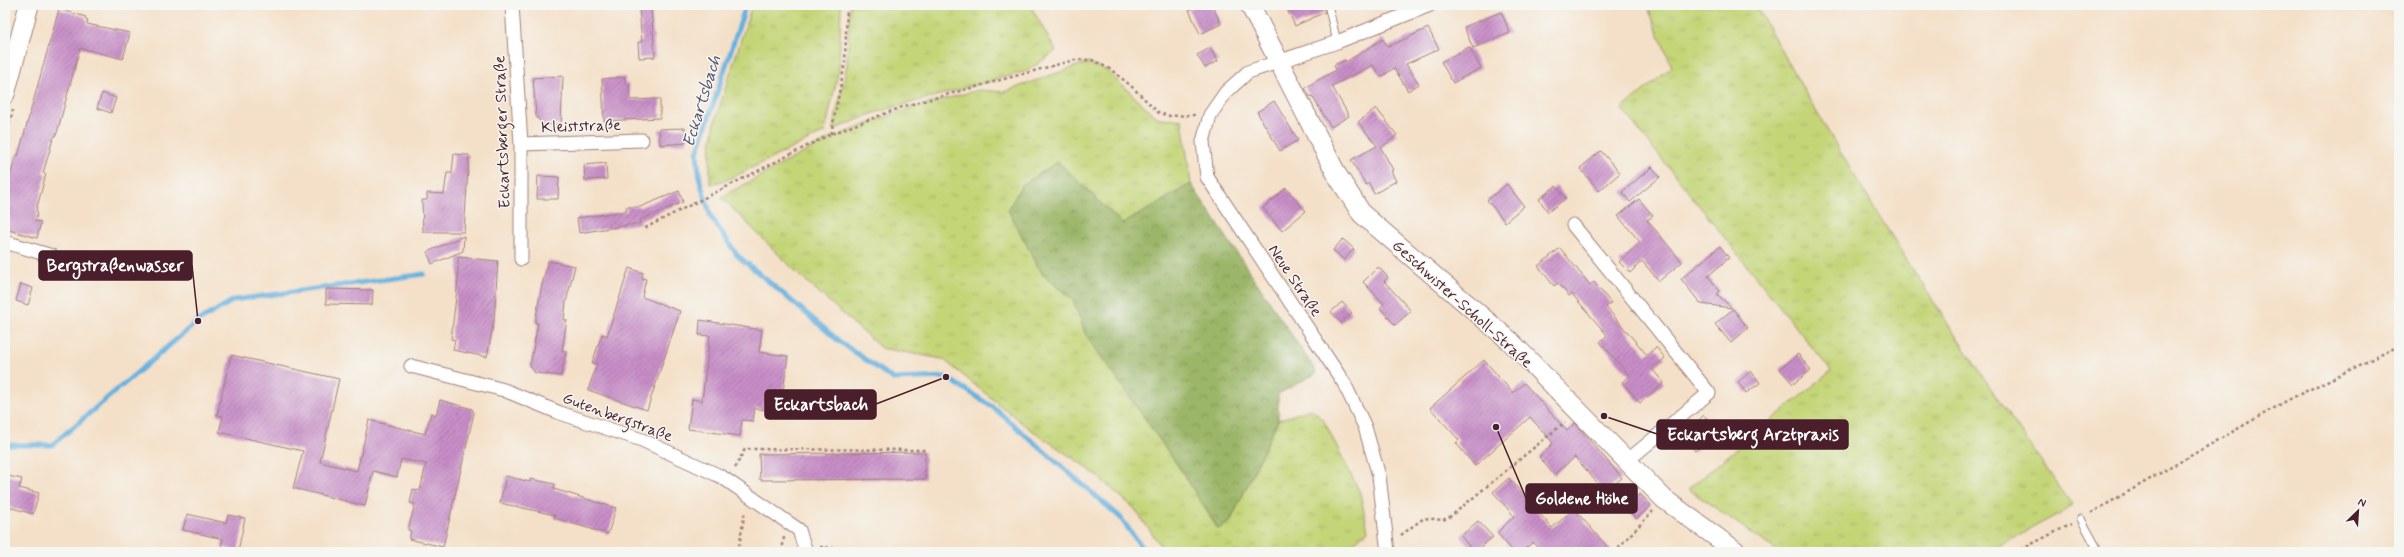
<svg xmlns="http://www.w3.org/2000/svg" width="2404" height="557" viewBox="0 0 2404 557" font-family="Mynerve,sans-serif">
<defs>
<pattern id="grass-tufts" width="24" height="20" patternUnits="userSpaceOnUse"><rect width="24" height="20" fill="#c4d578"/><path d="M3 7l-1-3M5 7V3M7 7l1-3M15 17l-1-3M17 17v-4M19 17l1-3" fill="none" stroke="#aab668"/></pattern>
<pattern id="forest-crowns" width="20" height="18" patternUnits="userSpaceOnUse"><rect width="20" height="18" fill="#9bb668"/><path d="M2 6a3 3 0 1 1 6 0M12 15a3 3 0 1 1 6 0" fill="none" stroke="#809356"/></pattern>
<pattern id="building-hatch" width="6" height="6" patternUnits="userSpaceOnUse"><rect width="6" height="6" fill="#c88ec8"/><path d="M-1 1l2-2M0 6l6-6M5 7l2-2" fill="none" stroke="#a473a3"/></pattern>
</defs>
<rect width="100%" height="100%" fill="#f6f6f2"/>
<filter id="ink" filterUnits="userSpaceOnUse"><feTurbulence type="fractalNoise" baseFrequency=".025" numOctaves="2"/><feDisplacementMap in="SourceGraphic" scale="8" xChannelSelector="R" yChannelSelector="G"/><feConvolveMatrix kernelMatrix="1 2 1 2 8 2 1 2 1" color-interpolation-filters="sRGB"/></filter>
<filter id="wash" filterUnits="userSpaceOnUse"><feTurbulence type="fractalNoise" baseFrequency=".012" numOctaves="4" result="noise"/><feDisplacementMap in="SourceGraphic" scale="16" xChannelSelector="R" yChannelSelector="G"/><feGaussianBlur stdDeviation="0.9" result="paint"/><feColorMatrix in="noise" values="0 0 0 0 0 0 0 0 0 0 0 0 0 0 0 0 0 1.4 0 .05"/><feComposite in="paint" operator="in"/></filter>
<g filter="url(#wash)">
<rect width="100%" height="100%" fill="#f4e0c8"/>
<g fill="url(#grass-tufts)" stroke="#877a52">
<polygon points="752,5 841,5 839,69 825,132 727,180 710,184 710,151 715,121"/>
<polygon points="850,5 1030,5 1056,51 1027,71 874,113 833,130 847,64"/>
<path d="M1647 5H1756C1851 178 1958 346 2073 506L1988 552H1779L1688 489 1831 371 1622 109 1672 67Z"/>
<polygon points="1088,62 1107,71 1153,114 1159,118 1182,120 1191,184 1123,224 1058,162 1022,185 1008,210 1043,275 1073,300 1086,335 1181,470 1218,529 1230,522 1278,420 1311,409 1323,419 1360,493 1368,531 1343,552 1165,552 1134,508 1086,467 1027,427 943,359 881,348 794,270 721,197 829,139 901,111 978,90 1004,92"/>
</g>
<polygon fill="url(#forest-crowns)" stroke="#726a4a" points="1058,162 1123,224 1191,184 1317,373 1278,394 1278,420 1230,522 1218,529 1181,470 1086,335 1073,300 1043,275 1008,210 1022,185"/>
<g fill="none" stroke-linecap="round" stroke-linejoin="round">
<g stroke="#65b0de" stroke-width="5">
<polyline points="746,5 697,153 700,181 711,217 737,255 839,341 893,379 946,377 994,408 1120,517 1145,552"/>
<polyline points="5,445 52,445 198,321 234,300 424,274"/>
</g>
</g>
<g id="blocks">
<g fill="url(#building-hatch)">
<polygon points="1199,5 1212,5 1221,24 1200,34 1189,10"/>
<polygon points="1285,5 1323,5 1325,12 1295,26"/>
<polygon points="651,7 655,57 639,58 638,42 642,42 639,8"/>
<polygon points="59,9 86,17 85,19 88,20 87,24 130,33 123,59 80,48 57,133 53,139 43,173 46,174 36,211 38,212 35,221 41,222 37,238 5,229 5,195 16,155 18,156"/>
<polygon points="1501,12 1510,33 1473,48 1464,27"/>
<polygon points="1428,28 1439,49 1406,64 1419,84 1408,91 1394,68 1381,77 1373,65 1332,86 1349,116 1331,127 1312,96 1310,97 1305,88 1336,70 1334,65 1345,60 1346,62 1383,39 1388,47"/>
<polygon points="1469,47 1481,68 1453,83 1441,62"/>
<polygon points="1210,48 1218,61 1205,68 1197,55"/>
<polygon points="563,76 561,124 543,125 536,116 533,78"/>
<polygon points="625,77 625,83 629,84 630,100 660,99 660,118 604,121 602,79"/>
<polygon points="102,93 116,98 111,113 97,108"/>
<polygon points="1274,101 1298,140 1280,151 1257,112"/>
<polygon points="1376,108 1397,135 1381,148 1393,170 1391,171 1396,181 1374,194 1369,183 1366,185 1351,160 1377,146 1358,122"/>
<polygon points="685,128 686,143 660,145 659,129"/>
<polygon points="1601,151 1620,173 1599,191 1580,168"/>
<polygon points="454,154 469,155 464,232 423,232 422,200 427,200 427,193 444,194 447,173 452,173"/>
<polygon points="606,163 607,179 585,180 584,165"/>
<polygon points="1652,167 1660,177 1630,202 1622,192"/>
<polygon points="538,176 559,177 558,199 537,199"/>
<polygon points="1507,184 1524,206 1505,222 1487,200"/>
<polygon points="1556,186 1566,198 1548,212 1539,199"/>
<polygon points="1286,188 1306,211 1282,231 1263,208"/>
<polygon points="679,191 683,202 640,220 641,223 579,233 577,218 627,211 626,207 640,207"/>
<polygon points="1639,199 1653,216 1647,220 1682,262 1659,281 1642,261 1630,273 1619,262 1640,242 1618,216"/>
<polygon points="464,236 463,251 432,264 427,252"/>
<polygon points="1343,239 1354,249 1344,260 1333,250"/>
<polygon points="1720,246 1729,258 1708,276 1720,291 1717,294 1732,308 1701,304 1681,279"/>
<polygon points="1560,248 1590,285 1594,282 1611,303 1606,307 1647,355 1656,347 1665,358 1652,369 1664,383 1640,403 1622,382 1630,376 1600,342 1607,335 1572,294 1569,296 1558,283 1554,286 1538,266"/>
<polygon points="458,257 498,261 494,320 487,357 453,350 455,340 451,339 458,280"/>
<polygon points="548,261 575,266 566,302 564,320 567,320 562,351 566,351 561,376 535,373 530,366 538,323 535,323 541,289"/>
<polygon points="1378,267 1388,277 1384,281 1411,311 1395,325 1380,308 1384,304 1363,282"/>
<polygon points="629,268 643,273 642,278 646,279 642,297 680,311 647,410 588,390 597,364 592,363 602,334 607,336"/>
<polygon points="21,284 33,288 28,305 16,301"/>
<polygon points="326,289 373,290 372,305 326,304"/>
<polygon points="1342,302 1352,313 1341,323 1331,312"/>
<polygon points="1733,309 1748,328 1731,343 1715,324"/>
<polygon points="700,320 762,330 759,352 788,356 780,413 755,408 753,421 742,420 740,436 688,429 692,399 702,401 710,336 699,335"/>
<polygon points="1798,354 1811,370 1793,384 1780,369"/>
<polygon points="231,355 339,379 320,462 357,471 369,420 425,434 431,413 436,415 440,400 472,409 474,413 443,547 409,539 411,531 408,530 415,504 410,503 413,489 420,491 426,464 401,459 397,477 373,471 365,506 293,488 303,451 219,432 223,416 217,415"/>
<polygon points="1484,360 1513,393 1524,383 1567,431 1575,423 1622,478 1605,492 1575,457 1554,475 1539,457 1553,443 1530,417 1475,466 1456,443 1459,440 1430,408"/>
<polygon points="1751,371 1760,383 1746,393 1738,382"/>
<polygon points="1704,415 1717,432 1695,451 1682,437"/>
<polygon points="925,452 925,479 760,480 759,454"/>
<polygon points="8,476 22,479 19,488 39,493 33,514 5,506 5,477 7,478"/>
<polygon points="506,476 530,482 530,479 555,484 554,489 616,508 608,534 554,518 555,515 500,503"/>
<polygon points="1509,478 1552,528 1574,509 1612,552 1542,552 1533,542 1521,552 1514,552 1497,533 1514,516 1493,492"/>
<polygon points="1640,494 1651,505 1637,519 1625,508"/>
<polygon points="187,514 226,523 228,515 245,518 238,551 221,547 223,539 183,530"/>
<polygon points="1478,521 1493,537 1474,552 1461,536"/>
</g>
</g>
</g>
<g filter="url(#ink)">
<use href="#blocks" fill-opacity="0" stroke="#9f807a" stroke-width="1"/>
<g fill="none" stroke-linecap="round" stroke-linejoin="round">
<defs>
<g id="lane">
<polyline points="1328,5 1337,42"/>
<polyline points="2081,519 2099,552"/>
</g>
<g id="street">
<polyline points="512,5 521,144 521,259"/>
<polyline points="521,144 642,140"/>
<polyline points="1573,225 1709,393 1627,461"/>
<polyline points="5,242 52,256"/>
<polyline points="411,366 504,390 560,413 642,440 722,477 799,530 806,552"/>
<polyline points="1388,552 1379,476 1365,427 1344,383 1207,177 1203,142 1210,115 1226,92 1248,72 1337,42 1430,5"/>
</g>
<g id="secondary">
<polyline points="1250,5 1337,175 1362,214 1510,341 1664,499 1737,552"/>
<polyline points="5,94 29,5"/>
</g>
</defs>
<use href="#lane" stroke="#9f807a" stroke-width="9"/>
<use href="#street" stroke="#9f807a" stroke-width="15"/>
<use href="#secondary" stroke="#9f807a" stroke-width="21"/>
<g stroke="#9f807a" stroke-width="2.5" stroke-dasharray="3 3" stroke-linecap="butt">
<polyline points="831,134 845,63 847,5"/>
<polyline points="5,141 13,110"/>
<polyline points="645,228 831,134 905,106 1074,60 1092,60 1110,69 1130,85 1159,113 1170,116 1195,115"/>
<polyline points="735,468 745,449 926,450"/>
<polyline points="2091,513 2288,400 2399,346"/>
<polyline points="1401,535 1424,518 1443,520 1451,516 1565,422"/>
<polyline points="820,547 880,552"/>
<polyline points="738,552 745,511"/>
<polyline points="782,552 784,537"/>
<polyline points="1614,552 1653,511"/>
<polyline points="2016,552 2071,524"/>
</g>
<use href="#lane" stroke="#fff" stroke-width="7"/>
<use href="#street" stroke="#fff" stroke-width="13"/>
<use href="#secondary" stroke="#fff" stroke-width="19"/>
</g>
</g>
<g text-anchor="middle" stroke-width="3" stroke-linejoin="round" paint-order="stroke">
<g font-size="16" fill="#4a1f2b" stroke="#f6f6f2">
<text transform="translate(581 125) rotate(-2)" y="6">Kleiststraße</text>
<text transform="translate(501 132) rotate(-92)" y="6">Eckartsberger Straße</text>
<text transform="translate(1296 280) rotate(56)" y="6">Neue Straße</text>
<text transform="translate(1463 303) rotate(42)" y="6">Geschwister-Scholl-Straße</text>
<text transform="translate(618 416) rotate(20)" y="6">Gutenbergstraße</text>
</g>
<g font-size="17" font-style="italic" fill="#53526a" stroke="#f6f6f2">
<text transform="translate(701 101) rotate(-73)" y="6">Eckartsbach</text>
</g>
</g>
<path fill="none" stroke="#4a1f2b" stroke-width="1.5" d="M198 321L192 265M946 377L876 404M1604 416L1657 434M1496 427L1526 498"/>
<g fill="#4a1f2b" stroke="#f6f6f2" stroke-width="1.5">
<circle cx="198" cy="321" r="4"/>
<circle cx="946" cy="377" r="4"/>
<circle cx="1604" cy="416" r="4"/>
<circle cx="1496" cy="427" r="4"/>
</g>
<g fill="#4a1f2b" stroke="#4a1f2b" stroke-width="1.5">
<rect x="39" y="251" width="153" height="29" rx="4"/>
<rect x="765" y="390" width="111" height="29" rx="4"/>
<rect x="1657" y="420" width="191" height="29" rx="4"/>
<rect x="1526" y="484" width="111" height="29" rx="4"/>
</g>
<g font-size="17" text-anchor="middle" font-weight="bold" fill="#fff">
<text x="115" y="271">Bergstraßenwasser</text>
<text x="821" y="410">Eckartsbach</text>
<text x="1753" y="440">Eckartsberg Arztpraxis</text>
<text x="1582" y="504">Goldene Höhe</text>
</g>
<rect width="2404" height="557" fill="none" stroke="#f6f6f2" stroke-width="20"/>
<g transform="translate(2358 511) rotate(25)" stroke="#f6f6f2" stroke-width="3" paint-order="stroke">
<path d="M0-3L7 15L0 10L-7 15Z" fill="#4a1f2b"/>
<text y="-6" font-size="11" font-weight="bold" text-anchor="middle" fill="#4a1f2b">N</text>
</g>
</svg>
